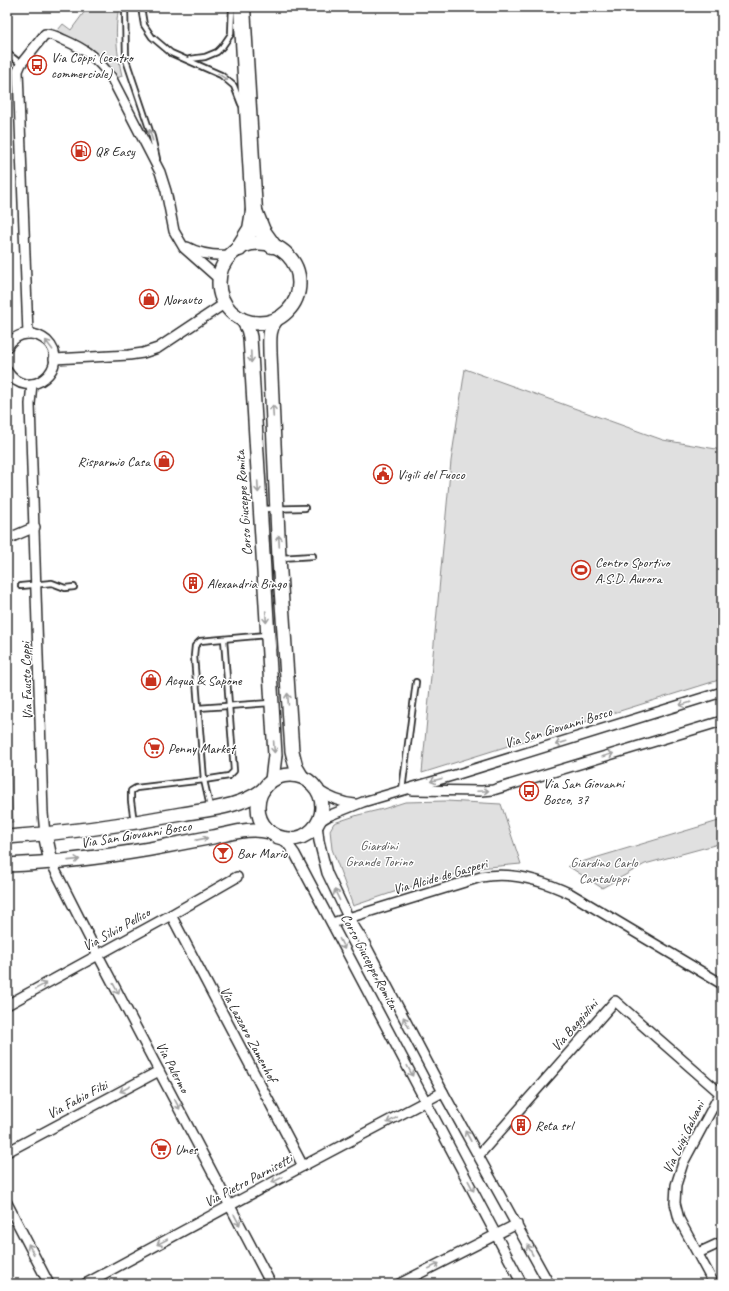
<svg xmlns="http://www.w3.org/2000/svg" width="729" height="1291" viewBox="0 0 729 1291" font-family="Caveat,sans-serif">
<rect width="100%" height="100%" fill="#fff"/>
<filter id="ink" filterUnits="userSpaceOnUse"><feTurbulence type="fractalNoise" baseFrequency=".025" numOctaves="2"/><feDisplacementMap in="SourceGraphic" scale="8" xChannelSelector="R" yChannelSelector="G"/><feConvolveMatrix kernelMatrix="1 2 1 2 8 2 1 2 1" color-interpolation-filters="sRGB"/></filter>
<g filter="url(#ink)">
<g fill="#e0e0e0" stroke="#868686">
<path d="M88 7H119C114 30 117 53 122 76L117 78 106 63 91 48 58 31V30L63 24 71 30Z"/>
<polygon points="465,369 663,440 722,450 722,679 422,773 451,461"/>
<polygon points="7,675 13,822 7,822"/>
<polygon points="446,801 501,804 521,864 478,868 400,890 353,906 332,849 330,830 334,823 358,815 383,809 405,802"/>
<polygon points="722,820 722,843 645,864 602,888 568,866"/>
</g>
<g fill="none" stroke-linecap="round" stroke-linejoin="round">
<defs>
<g id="lane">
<polyline points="125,7 126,60 152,137 157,159"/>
<polyline points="141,7 144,25 152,37 171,53 221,75 234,86 241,104"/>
<polyline points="7,53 21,64"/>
<polyline points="190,59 205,57 217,52 222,47 231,34 232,7"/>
<polyline points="261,509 305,508"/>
<polyline points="281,558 313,556"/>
<polyline points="21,586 52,583 65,588 74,587"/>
<polyline points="198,708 270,703"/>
<polyline points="402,790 416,682"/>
<polyline points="210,807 204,780 229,776 234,771 224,639"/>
<polyline points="134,822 131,801 131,791 136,788 204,780 194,656 195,646 200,641 267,635"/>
</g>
<g id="street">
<path d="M187 247C201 255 215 256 230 255"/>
<path d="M28 334 18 71 21 64 45 34C51 34 58 37 64 40 85 49 97 58 111 77L160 172 166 191 174 231 184 248 219 279"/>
<path d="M7 347C12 339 20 333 30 334 36 334 42 337 47 341 73 366 28 405 7 371"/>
<polyline points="54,359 129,355 143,353 158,348 224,304"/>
<polyline points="32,384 30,404 43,813 45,834"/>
<polyline points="7,539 35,527"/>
<path d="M316 789C328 797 341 803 355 804"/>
<polyline points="412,790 482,791 493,790 722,721"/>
<polyline points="318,822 328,816 363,802 455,775 722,692"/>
<polyline points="317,824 319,841 327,873 348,917 364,942 443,1092 549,1284"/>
<polyline points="281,838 287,843 295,854 522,1284"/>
<polyline points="51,862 98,955 271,1284"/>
<polyline points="171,915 303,1166"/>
<path d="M332 923 481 877C511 871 544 881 571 894L722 984"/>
<polyline points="7,1005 171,915 237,877"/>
<polyline points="7,1152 159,1071"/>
<polyline points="479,1155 615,1001 720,1093"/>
<polyline points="7,1203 49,1284"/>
<polyline points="698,1253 722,1242"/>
<polyline points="85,1284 303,1166 443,1092"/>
<polyline points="399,1284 517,1224"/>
<polyline points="714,1284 679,1219 675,1203 676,1185 683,1163 722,1090"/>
</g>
<g id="secondary">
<circle cx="259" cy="283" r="40"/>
<polyline points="243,320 248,329 250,337 275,755 272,780"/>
<path d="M276 320C268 329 270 342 270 353L279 558 292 751 296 767 302 777"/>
<circle cx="290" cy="807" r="32"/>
<polyline points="45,834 51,862"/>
<path d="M7 837C66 833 124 825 182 814 210 809 240 807 263 790"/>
<path d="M7 865C55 863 103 857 150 849 171 845 192 841 213 837 234 833 248 827 270 832"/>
</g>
<g id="highway">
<polyline points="254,211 262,231 272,245"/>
<polyline points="239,248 251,229 254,211 242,7"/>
</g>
</defs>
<use href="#lane" stroke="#2b2b2b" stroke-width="8"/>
<use href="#street" stroke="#2b2b2b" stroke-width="12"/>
<use href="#secondary" stroke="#2b2b2b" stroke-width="16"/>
<use href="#highway" stroke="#2b2b2b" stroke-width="19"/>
<use href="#lane" stroke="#fff" stroke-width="4.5"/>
<use href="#street" stroke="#fff" stroke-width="9"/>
<use href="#secondary" stroke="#fff" stroke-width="13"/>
<use href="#highway" stroke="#fff" stroke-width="16"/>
</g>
<defs><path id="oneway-shaft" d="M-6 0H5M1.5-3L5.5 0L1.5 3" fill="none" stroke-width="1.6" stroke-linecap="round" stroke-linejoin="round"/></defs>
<g stroke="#a0a0a0">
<use href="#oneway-shaft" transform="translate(223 77) rotate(35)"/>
<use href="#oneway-shaft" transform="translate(151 135) rotate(-107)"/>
<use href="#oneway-shaft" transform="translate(49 345) rotate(-127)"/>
<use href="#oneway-shaft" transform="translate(251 357) rotate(88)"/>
<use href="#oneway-shaft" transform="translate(273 411) rotate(-93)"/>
<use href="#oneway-shaft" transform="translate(258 487) rotate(87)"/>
<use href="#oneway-shaft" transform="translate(279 541) rotate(-93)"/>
<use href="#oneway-shaft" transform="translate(266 617) rotate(87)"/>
<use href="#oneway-shaft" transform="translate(288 699) rotate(-94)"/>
<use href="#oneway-shaft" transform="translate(685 704) rotate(163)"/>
<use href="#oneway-shaft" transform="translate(561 743) rotate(163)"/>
<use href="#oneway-shaft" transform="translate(274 747) rotate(86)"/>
<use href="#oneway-shaft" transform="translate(608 755) rotate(-17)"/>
<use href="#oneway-shaft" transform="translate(436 780) rotate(165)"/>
<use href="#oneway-shaft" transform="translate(483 791) rotate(-3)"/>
<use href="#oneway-shaft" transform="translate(202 839) rotate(-11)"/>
<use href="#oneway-shaft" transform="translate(74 860) rotate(-6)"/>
<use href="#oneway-shaft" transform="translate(337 895) rotate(-116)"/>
<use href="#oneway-shaft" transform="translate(342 944) rotate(64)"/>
<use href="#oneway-shaft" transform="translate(41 986) rotate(-29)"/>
<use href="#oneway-shaft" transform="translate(116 989) rotate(62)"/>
<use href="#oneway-shaft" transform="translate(406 1022) rotate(-118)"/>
<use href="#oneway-shaft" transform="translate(410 1071) rotate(62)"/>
<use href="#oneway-shaft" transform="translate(125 1089) rotate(152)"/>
<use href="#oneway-shaft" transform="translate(177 1104) rotate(63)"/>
<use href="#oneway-shaft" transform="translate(392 1120) rotate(152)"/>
<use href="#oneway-shaft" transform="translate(468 1136) rotate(-119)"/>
<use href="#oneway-shaft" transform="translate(277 1180) rotate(152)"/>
<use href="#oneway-shaft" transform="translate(471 1186) rotate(62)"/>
<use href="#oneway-shaft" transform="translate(237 1220) rotate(62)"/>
<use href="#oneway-shaft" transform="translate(162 1242) rotate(152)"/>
<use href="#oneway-shaft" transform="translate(31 1249) rotate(-118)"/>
<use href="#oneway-shaft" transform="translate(530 1250) rotate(-119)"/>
<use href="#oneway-shaft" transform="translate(434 1266) rotate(-27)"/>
</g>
</g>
<defs>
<symbol id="bus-ring" viewBox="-11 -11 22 22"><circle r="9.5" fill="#fff" stroke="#c8321e" stroke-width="1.5"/><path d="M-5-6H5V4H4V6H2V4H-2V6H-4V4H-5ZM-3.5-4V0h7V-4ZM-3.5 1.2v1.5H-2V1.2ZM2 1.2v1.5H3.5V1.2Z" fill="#c8321e"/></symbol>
<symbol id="fuel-ring" viewBox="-11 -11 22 22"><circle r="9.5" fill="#fff" stroke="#c8321e" stroke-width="1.5"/><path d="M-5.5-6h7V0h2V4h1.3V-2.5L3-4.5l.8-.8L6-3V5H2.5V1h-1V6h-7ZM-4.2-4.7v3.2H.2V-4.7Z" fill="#c8321e"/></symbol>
<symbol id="shop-ring" viewBox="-11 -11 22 22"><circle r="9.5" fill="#fff" stroke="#c8321e" stroke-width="1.5"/><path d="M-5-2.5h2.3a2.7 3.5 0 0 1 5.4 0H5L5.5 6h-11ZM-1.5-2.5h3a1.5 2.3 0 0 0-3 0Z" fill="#c8321e"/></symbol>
<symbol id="civic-ring" viewBox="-11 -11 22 22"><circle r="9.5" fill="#fff" stroke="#c8321e" stroke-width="1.5"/><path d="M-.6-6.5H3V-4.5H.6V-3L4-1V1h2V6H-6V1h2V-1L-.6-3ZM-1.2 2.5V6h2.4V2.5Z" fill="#c8321e"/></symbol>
<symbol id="stadium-ring" viewBox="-11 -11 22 22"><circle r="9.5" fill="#fff" stroke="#c8321e" stroke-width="1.5"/><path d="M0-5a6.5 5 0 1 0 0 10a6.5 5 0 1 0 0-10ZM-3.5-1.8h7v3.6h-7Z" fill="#c8321e"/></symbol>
<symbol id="building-ring" viewBox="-11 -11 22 22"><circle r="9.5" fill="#fff" stroke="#c8321e" stroke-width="1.5"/><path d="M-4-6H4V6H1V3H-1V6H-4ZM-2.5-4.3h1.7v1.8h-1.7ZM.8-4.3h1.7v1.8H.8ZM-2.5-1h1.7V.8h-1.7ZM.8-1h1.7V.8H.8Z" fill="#c8321e"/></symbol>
<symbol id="supermarket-ring" viewBox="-11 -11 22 22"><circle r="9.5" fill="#fff" stroke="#c8321e" stroke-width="1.5"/><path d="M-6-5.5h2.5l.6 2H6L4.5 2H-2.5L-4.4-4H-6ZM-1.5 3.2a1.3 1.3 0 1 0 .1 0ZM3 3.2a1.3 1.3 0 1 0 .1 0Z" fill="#c8321e"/></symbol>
<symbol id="bar-ring" viewBox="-11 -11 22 22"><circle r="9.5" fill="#fff" stroke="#c8321e" stroke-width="1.5"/><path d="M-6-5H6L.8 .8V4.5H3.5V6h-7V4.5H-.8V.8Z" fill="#c8321e"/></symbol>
</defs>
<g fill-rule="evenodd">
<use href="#bus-ring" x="26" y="54" width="22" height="22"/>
<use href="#fuel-ring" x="70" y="140" width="22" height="22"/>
<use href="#shop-ring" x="138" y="288" width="22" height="22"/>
<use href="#shop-ring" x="153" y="450" width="22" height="22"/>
<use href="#civic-ring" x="372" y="463" width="22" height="22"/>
<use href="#stadium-ring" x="570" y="559" width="22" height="22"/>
<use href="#building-ring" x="182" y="572" width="22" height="22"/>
<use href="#shop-ring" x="140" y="669" width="22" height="22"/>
<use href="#supermarket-ring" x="143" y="737" width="22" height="22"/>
<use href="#bus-ring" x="518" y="780" width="22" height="22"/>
<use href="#bar-ring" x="212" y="842" width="22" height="22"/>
<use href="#building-ring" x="510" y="1114" width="22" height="22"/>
<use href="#supermarket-ring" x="150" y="1138" width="22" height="22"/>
</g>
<g text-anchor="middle" stroke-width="3" stroke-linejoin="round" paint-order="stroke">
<g font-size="14" fill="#2b2b2b" stroke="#fff" text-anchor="start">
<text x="51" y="62">Via Coppi (centro<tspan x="51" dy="16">commerciale)</tspan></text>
<text x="95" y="156">Q8 Easy</text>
<text x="163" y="304">Norauto</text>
<text x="150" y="466" text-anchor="end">Risparmio Casa</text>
<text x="397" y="479">Vigili del Fuoco</text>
<text x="595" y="567">Centro Sportivo<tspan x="595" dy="16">A.S.D. Aurora</tspan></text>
<text x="207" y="588">Alexandria Bingo</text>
<text x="165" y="685">Acqua &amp; Sapone</text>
<text x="168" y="753">Penny Market</text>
<text x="543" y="788">Via San Giovanni<tspan x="543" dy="16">Bosco, 37</tspan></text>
<text x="237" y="858">Bar Mario</text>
<text x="535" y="1130">Reta srl</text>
<text x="175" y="1154">Unes</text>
</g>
<g font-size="14" fill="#2b2b2b" stroke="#fff">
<text transform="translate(243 503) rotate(-94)" y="5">Corso Giuseppe Romita</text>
<text transform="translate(26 681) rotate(-92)" y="5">Via Fausto Coppi</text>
<text transform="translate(558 727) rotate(-17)" y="5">Via San Giovanni Bosco</text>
<text transform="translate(136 834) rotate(-9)" y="5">Via San Giovanni Bosco</text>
<text transform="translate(440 876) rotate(-16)" y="5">Via Alcide de Gasperi</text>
<text transform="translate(116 929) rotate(-29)" y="5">Via Silvio Pellico</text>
<text transform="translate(370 961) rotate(62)" y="5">Corso Giuseppe Romita</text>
<text transform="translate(574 1025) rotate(-49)" y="5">Via Baggiolini</text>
<text transform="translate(249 1034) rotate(62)" y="5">Via Lazzaro Zamenhof</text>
<text transform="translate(173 1067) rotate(62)" y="5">Via Palermo</text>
<text transform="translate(77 1099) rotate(-28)" y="5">Via Fabio Filzi</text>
<text transform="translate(683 1137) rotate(-64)" y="5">Via Luigi Galvani</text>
<text transform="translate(248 1180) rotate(-28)" y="5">Via Pietro Parnisetti</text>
</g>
<g font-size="14" fill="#585858" stroke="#fff">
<text x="379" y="850">Giardini<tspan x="379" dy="16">Grande Torino</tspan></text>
<text x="604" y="867">Giardino Carlo<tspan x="604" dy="16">Cantaluppi</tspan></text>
</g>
</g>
<rect width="729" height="1291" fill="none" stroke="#fff" stroke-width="24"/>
<rect x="12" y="12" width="705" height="1267" fill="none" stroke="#2b2b2b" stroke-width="1.5" filter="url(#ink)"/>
</svg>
